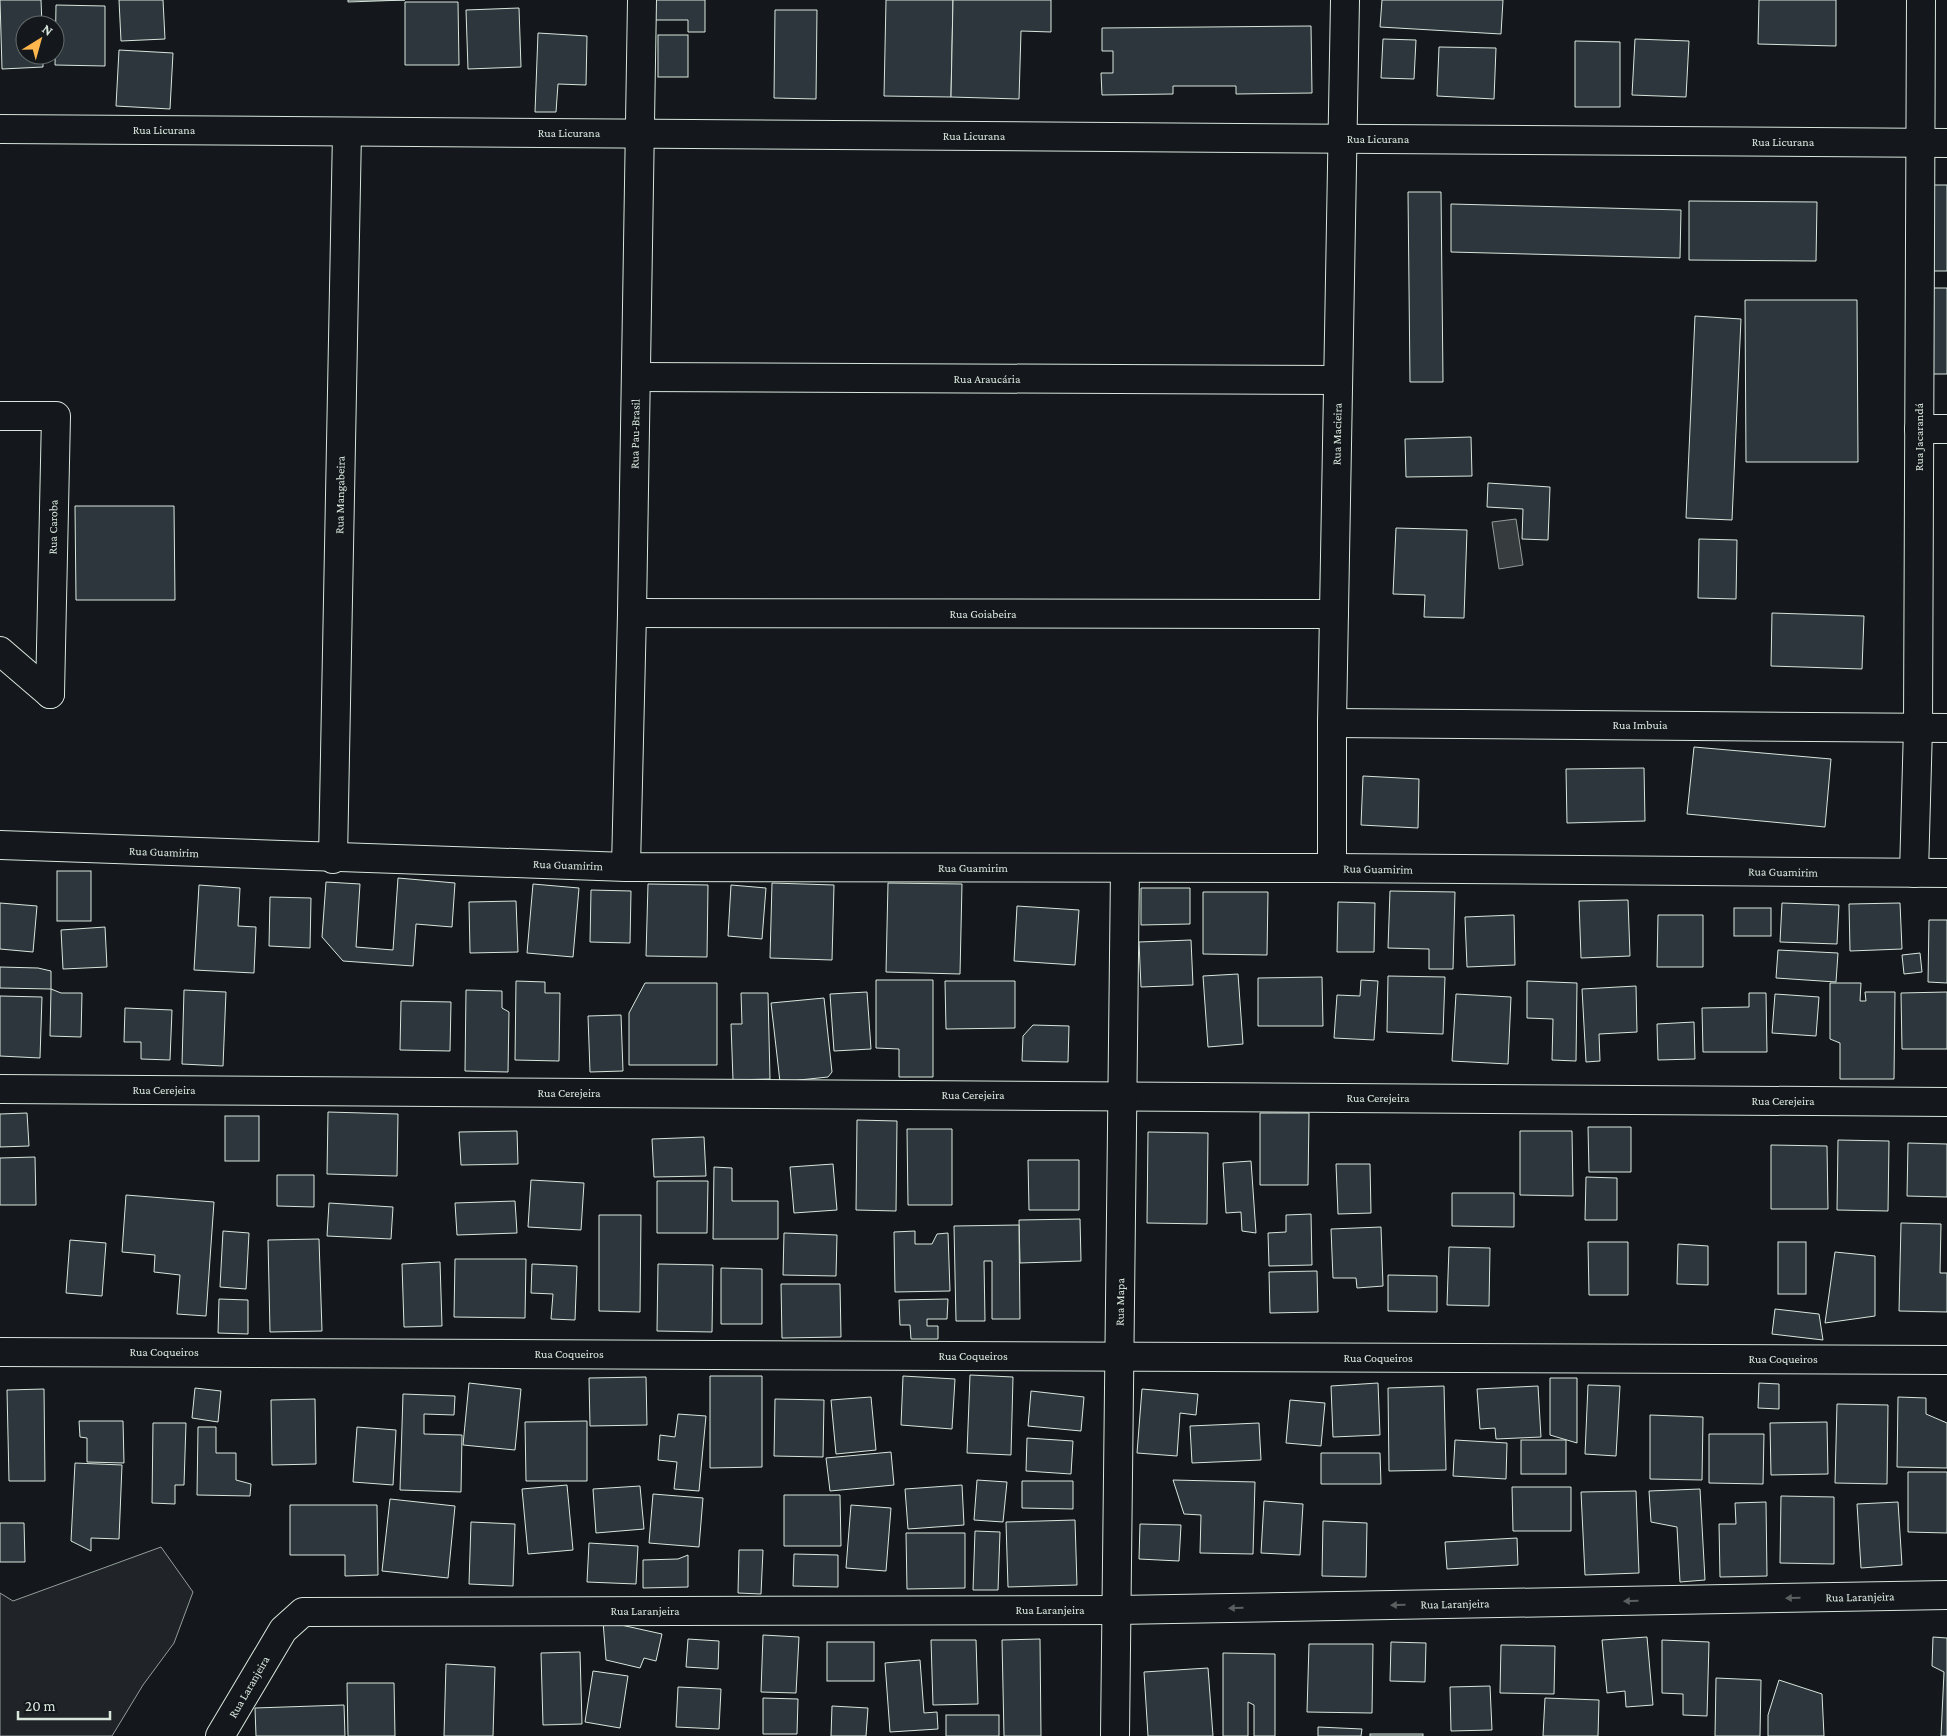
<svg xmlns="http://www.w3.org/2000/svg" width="1947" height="1736" viewBox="0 0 1947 1736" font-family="'Crimson Pro',serif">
<rect width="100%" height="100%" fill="#14181c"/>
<polygon fill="#202428" stroke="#939e99" points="161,1547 193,1592 174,1643 143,1685 112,1736 0,1736 0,1593 13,1601"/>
<polygon fill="#363b3e" stroke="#939e99" points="1516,519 1523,565 1499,569 1492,522"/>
<g fill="#2c363c" stroke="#d8e6dc">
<polygon points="0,0 41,0 42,25 25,25 25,55 43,55 43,67 2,69"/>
<polygon points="119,0 163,0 165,39 121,41"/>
<polygon points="348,0 405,0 348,2"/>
<polygon points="650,0 705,0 705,32 688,32 688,20 650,20"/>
<polygon points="886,0 953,0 951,97 884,96"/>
<polygon points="953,0 1051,0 1051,32 1021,31 1019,99 951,97"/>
<polygon points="1382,0 1503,0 1501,34 1380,27"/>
<polygon points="1759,0 1836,0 1836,46 1758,44"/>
<polygon points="405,2 458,2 459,65 405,65"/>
<polygon points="56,5 105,6 105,66 55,65"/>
<polygon points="519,8 521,67 468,69 466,10"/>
<polygon points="775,10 817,10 816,99 774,98"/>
<polygon points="1311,26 1312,93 1236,94 1236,86 1173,86 1173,94 1102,95 1101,73 1113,73 1113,51 1102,51 1102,28"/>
<polygon points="538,33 587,36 586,85 558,84 556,112 535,112"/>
<rect x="658" y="35" width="30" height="42"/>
<polygon points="1383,39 1416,40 1414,79 1381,78"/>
<polygon points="1635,39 1689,41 1686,97 1632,95"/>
<polygon points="1575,41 1620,42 1620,107 1575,107"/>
<polygon points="1439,47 1496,48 1494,99 1437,96"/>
<polygon points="119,50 173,53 170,109 116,106"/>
<rect x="1931" y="185" width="16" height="86"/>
<polygon points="1408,192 1441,192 1443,382 1410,382"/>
<polygon points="1689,201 1817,202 1816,261 1689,260"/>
<polygon points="1451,204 1681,210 1680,258 1451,252"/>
<rect x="1930" y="288" width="17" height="86"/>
<polygon points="1745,300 1857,300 1858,462 1746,462"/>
<polygon points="1695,316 1741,319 1732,520 1686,518"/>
<polygon points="1471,437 1472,476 1406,477 1405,439"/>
<polygon points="1488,483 1550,487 1548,540 1522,539 1523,509 1487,507"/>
<polygon points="75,506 174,506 175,600 76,600"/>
<polygon points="1396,528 1467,530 1464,618 1424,617 1425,595 1393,594"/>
<polygon points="1699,539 1737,540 1736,599 1698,598"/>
<polygon points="1772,613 1864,616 1862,669 1771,666"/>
<polygon points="1694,747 1831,759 1825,827 1687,814"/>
<polygon points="1644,768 1645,821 1567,823 1566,769"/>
<polygon points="1363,776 1419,779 1418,828 1361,825"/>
<rect x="57" y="871" width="34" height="50"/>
<polygon points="398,878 455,883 452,927 416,924 413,966 343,961 322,937 326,882 360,884 356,947 393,950"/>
<polygon points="772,883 834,885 832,960 770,958"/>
<polygon points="888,883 962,884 960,974 886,972"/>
<polygon points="533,884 579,888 573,957 527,953"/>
<polygon points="648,884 708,885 707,957 646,956"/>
<polygon points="199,885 240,888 238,926 256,927 254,973 194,970"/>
<polygon points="731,885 766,888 762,939 728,936"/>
<polygon points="1141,888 1190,888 1190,924 1141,925"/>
<polygon points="591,890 631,891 630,943 590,942"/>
<polygon points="1390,891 1455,892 1453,969 1429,969 1429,949 1388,948"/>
<polygon points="1203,892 1268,892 1267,955 1203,954"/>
<polygon points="270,897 311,898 310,948 269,946"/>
<polygon points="1628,900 1630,956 1581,958 1579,901"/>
<polygon points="516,901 518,952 470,953 469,902"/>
<polygon points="1338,902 1375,903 1374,952 1337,952"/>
<polygon points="0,903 37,906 33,952 0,949"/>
<polygon points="1782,903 1839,905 1837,944 1780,942"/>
<polygon points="1900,903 1902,949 1850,951 1849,904"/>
<polygon points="1017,906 1079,910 1075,965 1014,961"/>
<rect x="1734" y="908" width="37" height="28"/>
<polygon points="1514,915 1515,965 1467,967 1465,917"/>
<polygon points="1658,915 1703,915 1703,967 1657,967"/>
<polygon points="1929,920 1947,920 1947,983 1928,982"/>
<polygon points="105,927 107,967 63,969 61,930"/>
<polygon points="1191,940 1193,985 1141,987 1139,942"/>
<polygon points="1778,950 1838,953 1836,982 1776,978"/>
<polygon points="1920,953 1922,972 1904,974 1902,955"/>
<polygon points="0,967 38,968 51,971 51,989 0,988"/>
<polygon points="1238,974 1243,1044 1208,1047 1203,976"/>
<polygon points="1388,976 1445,977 1443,1034 1387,1032"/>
<polygon points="1322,977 1323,1026 1258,1026 1258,978"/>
<polygon points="876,980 933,980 933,1077 899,1077 899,1049 876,1048"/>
<polygon points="1361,980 1378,981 1374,1040 1334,1038 1337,995 1360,996"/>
<polygon points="516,981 545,982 545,993 560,993 559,1061 515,1060"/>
<polygon points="945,981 1015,981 1015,1028 946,1029"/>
<polygon points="1527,981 1577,983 1576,1061 1552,1060 1553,1019 1527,1018"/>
<polygon points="645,983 717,983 717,1065 629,1065 629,1013"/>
<polygon points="1830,983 1861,983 1860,1001 1866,1001 1865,992 1895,992 1894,1079 1840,1079 1840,1043 1830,1039"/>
<polygon points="1636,986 1637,1032 1599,1034 1600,1061 1586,1062 1582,989"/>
<polygon points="51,989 61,993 82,993 81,1037 50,1036"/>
<polygon points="184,990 226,992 223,1066 182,1064"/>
<polygon points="466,990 502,991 502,1008 509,1012 508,1072 465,1071"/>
<polygon points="867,992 871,1049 834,1051 830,994"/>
<polygon points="1947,992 1947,1049 1902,1049 1901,993"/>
<polygon points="741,993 768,993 770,1079 733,1080 731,1024 742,1024"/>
<polygon points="1749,993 1766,993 1767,1052 1703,1052 1702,1008 1749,1007"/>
<polygon points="1456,994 1511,997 1508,1064 1452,1061"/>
<polygon points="1775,994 1819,997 1816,1036 1772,1033"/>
<polygon points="0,996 42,997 40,1058 0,1056"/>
<polygon points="824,998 832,1072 828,1077 780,1082 771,1003"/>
<polygon points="401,1001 451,1002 450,1051 400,1050"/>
<polygon points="125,1008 172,1010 170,1060 141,1059 141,1042 124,1042"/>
<polygon points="621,1015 623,1071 590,1072 588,1016"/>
<polygon points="1694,1022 1695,1059 1658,1060 1657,1024"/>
<polygon points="1033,1025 1069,1026 1068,1062 1022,1061 1023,1036"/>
<polygon points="328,1112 398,1114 397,1176 327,1174"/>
<polygon points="27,1113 29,1146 0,1147 0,1114"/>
<polygon points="1260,1113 1309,1113 1308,1185 1260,1185"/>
<rect x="225" y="1116" width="34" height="45"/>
<polygon points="857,1120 897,1121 896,1211 856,1210"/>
<polygon points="1588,1127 1631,1127 1631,1172 1589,1172"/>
<polygon points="907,1129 952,1129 952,1205 908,1205"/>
<polygon points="517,1131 518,1164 461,1165 459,1132"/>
<polygon points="1520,1131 1572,1131 1573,1196 1520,1195"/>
<polygon points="1148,1132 1208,1133 1207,1224 1147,1223"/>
<polygon points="704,1137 706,1176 654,1177 652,1139"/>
<polygon points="1838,1140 1889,1141 1888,1211 1837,1210"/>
<polygon points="1908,1143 1947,1144 1947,1197 1907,1196"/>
<polygon points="1771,1145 1827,1146 1828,1209 1771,1209"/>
<polygon points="35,1157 36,1205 0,1205 0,1158"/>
<polygon points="1028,1160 1079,1160 1079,1210 1029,1210"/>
<polygon points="1251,1161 1256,1233 1242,1231 1241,1212 1226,1213 1223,1163"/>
<polygon points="833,1164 837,1210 794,1213 790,1167"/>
<polygon points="1336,1164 1370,1164 1371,1213 1338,1214"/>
<polygon points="714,1167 732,1168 732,1201 778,1201 778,1239 713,1239"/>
<polygon points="277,1175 314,1175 314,1207 277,1206"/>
<polygon points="1586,1177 1617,1178 1617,1220 1585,1220"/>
<polygon points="531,1180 584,1183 581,1230 528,1227"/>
<polygon points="657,1181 708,1181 707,1233 657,1233"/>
<polygon points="1452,1193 1514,1193 1514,1227 1452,1226"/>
<polygon points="126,1195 214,1202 206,1316 177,1314 180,1275 154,1272 155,1255 122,1252"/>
<polygon points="515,1201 517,1233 457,1235 455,1203"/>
<polygon points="329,1203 393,1207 391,1239 327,1236"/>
<polygon points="1311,1214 1312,1265 1269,1266 1268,1233 1286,1232 1286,1215"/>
<polygon points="599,1215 641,1215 640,1312 599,1311"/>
<polygon points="1080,1219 1081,1261 1020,1263 1019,1220"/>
<polygon points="1901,1223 1941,1224 1940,1273 1947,1273 1947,1312 1899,1311"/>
<polygon points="1019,1225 1020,1319 992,1319 992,1261 984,1261 985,1321 956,1321 954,1226"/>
<polygon points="1381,1227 1383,1286 1357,1288 1356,1278 1333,1278 1331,1229"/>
<polygon points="223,1231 249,1233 246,1289 220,1287"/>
<polygon points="915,1231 915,1244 932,1244 937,1234 948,1233 950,1291 895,1292 894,1232"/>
<polygon points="784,1233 837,1235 836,1276 783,1275"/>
<polygon points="319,1239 322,1331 270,1332 268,1240"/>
<polygon points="70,1240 106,1243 102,1296 66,1293"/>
<polygon points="1588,1242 1628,1242 1628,1295 1589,1295"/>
<rect x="1778" y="1242" width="28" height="52"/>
<polygon points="1678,1244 1708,1246 1708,1285 1677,1284"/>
<polygon points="1449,1247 1490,1248 1489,1306 1447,1305"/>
<polygon points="1835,1252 1875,1256 1875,1316 1825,1323"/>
<polygon points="455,1259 526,1259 525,1318 454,1317"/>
<polygon points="440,1262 442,1326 404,1327 402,1264"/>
<polygon points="532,1264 577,1266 575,1320 551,1319 553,1294 531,1293"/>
<polygon points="658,1264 713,1265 712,1332 657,1331"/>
<polygon points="721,1268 762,1269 762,1324 721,1324"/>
<polygon points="1317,1271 1318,1312 1270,1313 1269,1272"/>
<polygon points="1388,1275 1437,1276 1437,1312 1388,1311"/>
<polygon points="781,1284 840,1284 841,1337 782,1338"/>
<polygon points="219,1299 248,1300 248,1334 218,1333"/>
<polygon points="948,1299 947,1319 927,1319 927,1326 938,1326 938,1339 911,1339 910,1325 900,1325 899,1300"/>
<polygon points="1775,1309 1819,1314 1823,1340 1772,1334"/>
<polygon points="970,1375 1013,1377 1011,1455 967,1453"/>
<polygon points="710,1376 762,1376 762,1467 710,1468"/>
<polygon points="903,1376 955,1379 952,1429 901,1425"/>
<polygon points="646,1377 647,1425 590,1426 589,1378"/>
<polygon points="1550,1378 1577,1378 1577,1443 1550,1435"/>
<polygon points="469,1383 521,1389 515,1450 463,1445"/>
<polygon points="1378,1383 1380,1435 1333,1437 1331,1386"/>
<polygon points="1759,1383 1779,1384 1779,1409 1758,1408"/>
<polygon points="1588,1385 1620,1386 1616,1456 1585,1454"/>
<polygon points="1444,1386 1446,1470 1389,1471 1388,1388"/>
<polygon points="1538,1386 1541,1437 1496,1439 1495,1428 1480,1429 1477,1389"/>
<polygon points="195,1388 221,1391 218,1422 192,1418"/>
<polygon points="44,1389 45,1481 9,1481 7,1390"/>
<polygon points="1142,1389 1198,1394 1196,1415 1180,1413 1177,1456 1137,1453"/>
<polygon points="1031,1391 1084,1397 1081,1431 1028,1426"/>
<polygon points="403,1394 455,1396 454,1415 424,1414 424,1434 462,1435 461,1492 400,1490"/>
<polygon points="871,1397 876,1450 836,1454 831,1400"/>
<polygon points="1898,1397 1926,1398 1926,1414 1947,1423 1947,1468 1897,1467"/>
<polygon points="315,1399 316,1464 272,1465 271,1400"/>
<polygon points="775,1399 824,1400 823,1457 774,1456"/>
<polygon points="1290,1400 1325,1403 1321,1446 1286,1443"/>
<polygon points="1837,1404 1888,1405 1887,1484 1835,1483"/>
<polygon points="678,1414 706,1416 699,1491 674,1489 677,1462 658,1460 660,1435 675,1437"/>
<polygon points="1650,1415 1703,1417 1702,1480 1650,1479"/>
<polygon points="79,1421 123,1421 124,1463 87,1462 87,1438 80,1437"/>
<polygon points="587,1421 587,1481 526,1481 525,1422"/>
<polygon points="1827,1422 1828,1474 1771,1475 1770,1423"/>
<polygon points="153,1423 186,1423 184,1485 175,1485 175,1504 152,1503"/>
<polygon points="1259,1423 1261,1460 1192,1463 1190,1426"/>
<polygon points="198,1427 216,1427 216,1453 236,1453 236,1480 251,1484 250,1496 197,1495"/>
<polygon points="357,1427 396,1430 393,1485 353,1482"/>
<polygon points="1709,1434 1764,1434 1763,1484 1709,1483"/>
<polygon points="1027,1438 1073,1441 1071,1474 1026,1471"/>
<polygon points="1455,1440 1507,1443 1506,1479 1453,1476"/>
<rect x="1521" y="1440" width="45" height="34"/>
<polygon points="891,1452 894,1485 830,1491 826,1458"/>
<polygon points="1321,1453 1380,1453 1381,1484 1321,1484"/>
<polygon points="75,1463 122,1465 119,1539 91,1538 91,1551 71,1541"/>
<polygon points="1908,1472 1947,1472 1947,1533 1908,1532"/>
<polygon points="977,1480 1007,1482 1003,1522 974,1520"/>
<polygon points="1173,1480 1255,1482 1253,1554 1200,1553 1201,1515 1184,1514"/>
<polygon points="1022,1481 1073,1481 1073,1509 1022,1508"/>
<polygon points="567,1485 573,1550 528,1554 522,1489"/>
<polygon points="962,1485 964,1525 908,1529 905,1489"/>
<polygon points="640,1486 644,1529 596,1533 593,1489"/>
<polygon points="1512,1487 1571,1487 1571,1531 1513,1531"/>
<polygon points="1700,1489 1705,1580 1680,1582 1677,1527 1651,1522 1649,1491"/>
<polygon points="1636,1491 1639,1573 1585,1575 1581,1492"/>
<polygon points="653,1494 703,1498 699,1547 649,1543"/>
<polygon points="784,1495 840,1495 841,1546 784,1546"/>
<polygon points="1781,1496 1834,1497 1834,1564 1780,1563"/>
<polygon points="390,1499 455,1506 448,1578 382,1571"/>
<polygon points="1264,1501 1303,1504 1300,1555 1261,1553"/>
<polygon points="1766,1502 1767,1576 1720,1577 1719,1524 1736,1524 1735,1503"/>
<polygon points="1898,1502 1902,1565 1861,1568 1857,1504"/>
<polygon points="290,1505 377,1505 378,1575 345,1576 345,1555 290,1555"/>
<polygon points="851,1505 891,1508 886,1571 846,1568"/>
<polygon points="1075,1520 1077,1585 1008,1587 1006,1522"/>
<polygon points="1323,1521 1367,1523 1366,1577 1322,1576"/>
<polygon points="471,1522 515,1524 513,1586 469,1584"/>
<polygon points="0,1523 24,1523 25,1562 0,1562"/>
<polygon points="1140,1524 1181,1525 1179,1561 1139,1559"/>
<polygon points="975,1531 1000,1532 998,1590 973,1590"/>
<polygon points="906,1533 965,1533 965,1588 907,1589"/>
<polygon points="1517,1538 1518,1565 1447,1569 1445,1542"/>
<polygon points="589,1543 638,1546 636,1584 587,1582"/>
<polygon points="739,1550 763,1550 761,1594 738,1593"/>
<polygon points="794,1554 838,1555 838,1587 793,1586"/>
<polygon points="688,1555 688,1587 643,1588 643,1560 678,1559"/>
<polygon points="603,1621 662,1634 656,1661 644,1658 640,1668 606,1660"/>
<polygon points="763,1635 799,1637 796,1693 761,1692"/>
<polygon points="1647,1637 1653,1705 1626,1707 1625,1691 1607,1693 1602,1640"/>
<polygon points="1933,1637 1947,1638 1947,1736 1941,1736 1944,1672 1932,1666"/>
<polygon points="688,1639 719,1641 718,1669 686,1667"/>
<polygon points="1040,1639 1041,1736 1004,1736 1002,1640"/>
<polygon points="931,1640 976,1640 978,1704 933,1705"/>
<polygon points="1662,1640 1709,1642 1707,1716 1683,1715 1683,1694 1662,1693"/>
<rect x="827" y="1642" width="47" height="39"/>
<polygon points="1391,1642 1426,1643 1425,1682 1390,1681"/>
<polygon points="1309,1644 1373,1644 1372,1713 1307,1712"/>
<polygon points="1501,1645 1555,1646 1554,1694 1500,1693"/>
<polygon points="580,1652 582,1724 543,1725 541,1653"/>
<polygon points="1223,1653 1275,1654 1275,1736 1254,1736 1254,1705 1248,1702 1248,1736 1223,1736"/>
<polygon points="920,1660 924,1713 937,1712 938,1729 890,1732 885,1663"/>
<polygon points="446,1664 495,1667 493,1736 444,1736"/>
<polygon points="1208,1668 1213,1736 1148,1736 1144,1672"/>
<polygon points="593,1671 628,1676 620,1728 585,1722"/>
<polygon points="1716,1678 1761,1680 1760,1736 1715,1736"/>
<polygon points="1779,1680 1822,1694 1824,1736 1768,1736 1768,1715"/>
<polygon points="347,1683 394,1683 395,1736 348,1736"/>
<polygon points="1490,1686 1492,1730 1451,1731 1450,1687"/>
<polygon points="678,1687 721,1689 719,1729 676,1727"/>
<polygon points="763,1698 798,1699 797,1734 763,1734"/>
<polygon points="1545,1698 1599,1700 1598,1736 1543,1736"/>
<polygon points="344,1705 345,1736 256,1736 255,1708"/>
<polygon points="832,1706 868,1708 866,1736 831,1736"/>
<rect x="946" y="1715" width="53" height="21"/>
<polygon points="1318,1727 1362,1729 1361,1736 1318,1736"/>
<rect x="1370" y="1734" width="53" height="2"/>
</g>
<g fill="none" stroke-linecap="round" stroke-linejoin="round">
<defs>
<g id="minor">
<polyline points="0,129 1947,143"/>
<polyline points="636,377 1338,380"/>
<polyline points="0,416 56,416 50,694"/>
<polyline points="1919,429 1947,429"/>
<polyline points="632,613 1334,614"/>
<polyline points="0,651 50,694"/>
<polyline points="1332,723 1947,728"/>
<polyline points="0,845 626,867 1332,868 1947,873"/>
<polyline points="333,859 347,132"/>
<polyline points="626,867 632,613 642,0"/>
<polyline points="1332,868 1332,723 1345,0"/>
<polyline points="1914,873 1918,727 1921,0"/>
<polyline points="0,1089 1947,1102"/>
<polyline points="0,1352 1947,1360"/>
<polyline points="220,1736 283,1630 303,1612 1117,1610 1947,1595"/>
<polyline points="1115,1736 1125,868"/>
</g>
</defs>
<use href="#minor" stroke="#d8e6dc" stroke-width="30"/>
<use href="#minor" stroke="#14181c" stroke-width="28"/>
</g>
<defs><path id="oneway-solid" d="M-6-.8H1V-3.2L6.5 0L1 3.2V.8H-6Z" transform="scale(1.25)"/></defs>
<g fill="#59605f">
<use href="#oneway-solid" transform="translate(1793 1598) rotate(179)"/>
<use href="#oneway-solid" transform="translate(1631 1601) rotate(179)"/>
<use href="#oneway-solid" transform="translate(1398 1605) rotate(179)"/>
<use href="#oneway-solid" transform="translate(1236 1608) rotate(179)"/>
</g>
<g text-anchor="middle" stroke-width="4" stroke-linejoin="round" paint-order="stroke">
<g font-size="12" fill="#d8e6dc" stroke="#14181c">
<text x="164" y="134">Rua Licurana</text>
<text x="569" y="137">Rua Licurana</text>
<text x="974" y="140">Rua Licurana</text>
<text x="1378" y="143">Rua Licurana</text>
<text x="1783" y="146">Rua Licurana</text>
<text x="987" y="383">Rua Araucária</text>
<text transform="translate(635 434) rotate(-89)" y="4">Rua Pau-Brasil</text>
<text transform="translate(1337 434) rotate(-89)" y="4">Rua Macieira</text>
<text transform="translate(1919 437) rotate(-90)" y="4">Rua Jacarandá</text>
<text transform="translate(340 495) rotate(-89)" y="4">Rua Mangabeira</text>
<text transform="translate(53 527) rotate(-89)" y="4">Rua Caroba</text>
<text x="983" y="618">Rua Goiabeira</text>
<text x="1640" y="729">Rua Imbuia</text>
<text transform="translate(164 852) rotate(2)" y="4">Rua Guamirim</text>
<text transform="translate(568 865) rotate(2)" y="4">Rua Guamirim</text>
<text x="973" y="872">Rua Guamirim</text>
<text transform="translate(1378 869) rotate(1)" y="4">Rua Guamirim</text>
<text transform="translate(1783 872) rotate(1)" y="4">Rua Guamirim</text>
<text x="164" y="1094">Rua Cerejeira</text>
<text x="569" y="1097">Rua Cerejeira</text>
<text x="973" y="1099">Rua Cerejeira</text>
<text x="1378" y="1102">Rua Cerejeira</text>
<text x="1783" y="1105">Rua Cerejeira</text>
<text transform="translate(1120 1302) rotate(-89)" y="4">Rua Mapa</text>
<text x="164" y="1356">Rua Coqueiros</text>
<text x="569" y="1358">Rua Coqueiros</text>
<text x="973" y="1360">Rua Coqueiros</text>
<text x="1378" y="1362">Rua Coqueiros</text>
<text x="1783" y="1363">Rua Coqueiros</text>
<text transform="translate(1860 1597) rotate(-1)" y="4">Rua Laranjeira</text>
<text transform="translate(1455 1604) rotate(-1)" y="4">Rua Laranjeira</text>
<text x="1050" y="1614">Rua Laranjeira</text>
<text x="645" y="1615">Rua Laranjeira</text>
<text transform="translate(249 1687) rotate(-60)" y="4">Rua Laranjeira</text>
</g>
</g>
<g transform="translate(40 40) rotate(37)"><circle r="24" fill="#14181c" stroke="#626a69"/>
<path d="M0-4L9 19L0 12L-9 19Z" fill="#ffb74d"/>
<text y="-8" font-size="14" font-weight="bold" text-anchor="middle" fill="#d8e6dc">N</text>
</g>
<path d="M18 1711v8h92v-8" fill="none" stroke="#d8e6dc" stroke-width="2.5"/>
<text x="25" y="1711" font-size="15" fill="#d8e6dc" stroke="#14181c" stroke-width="4" paint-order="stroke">20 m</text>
</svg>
